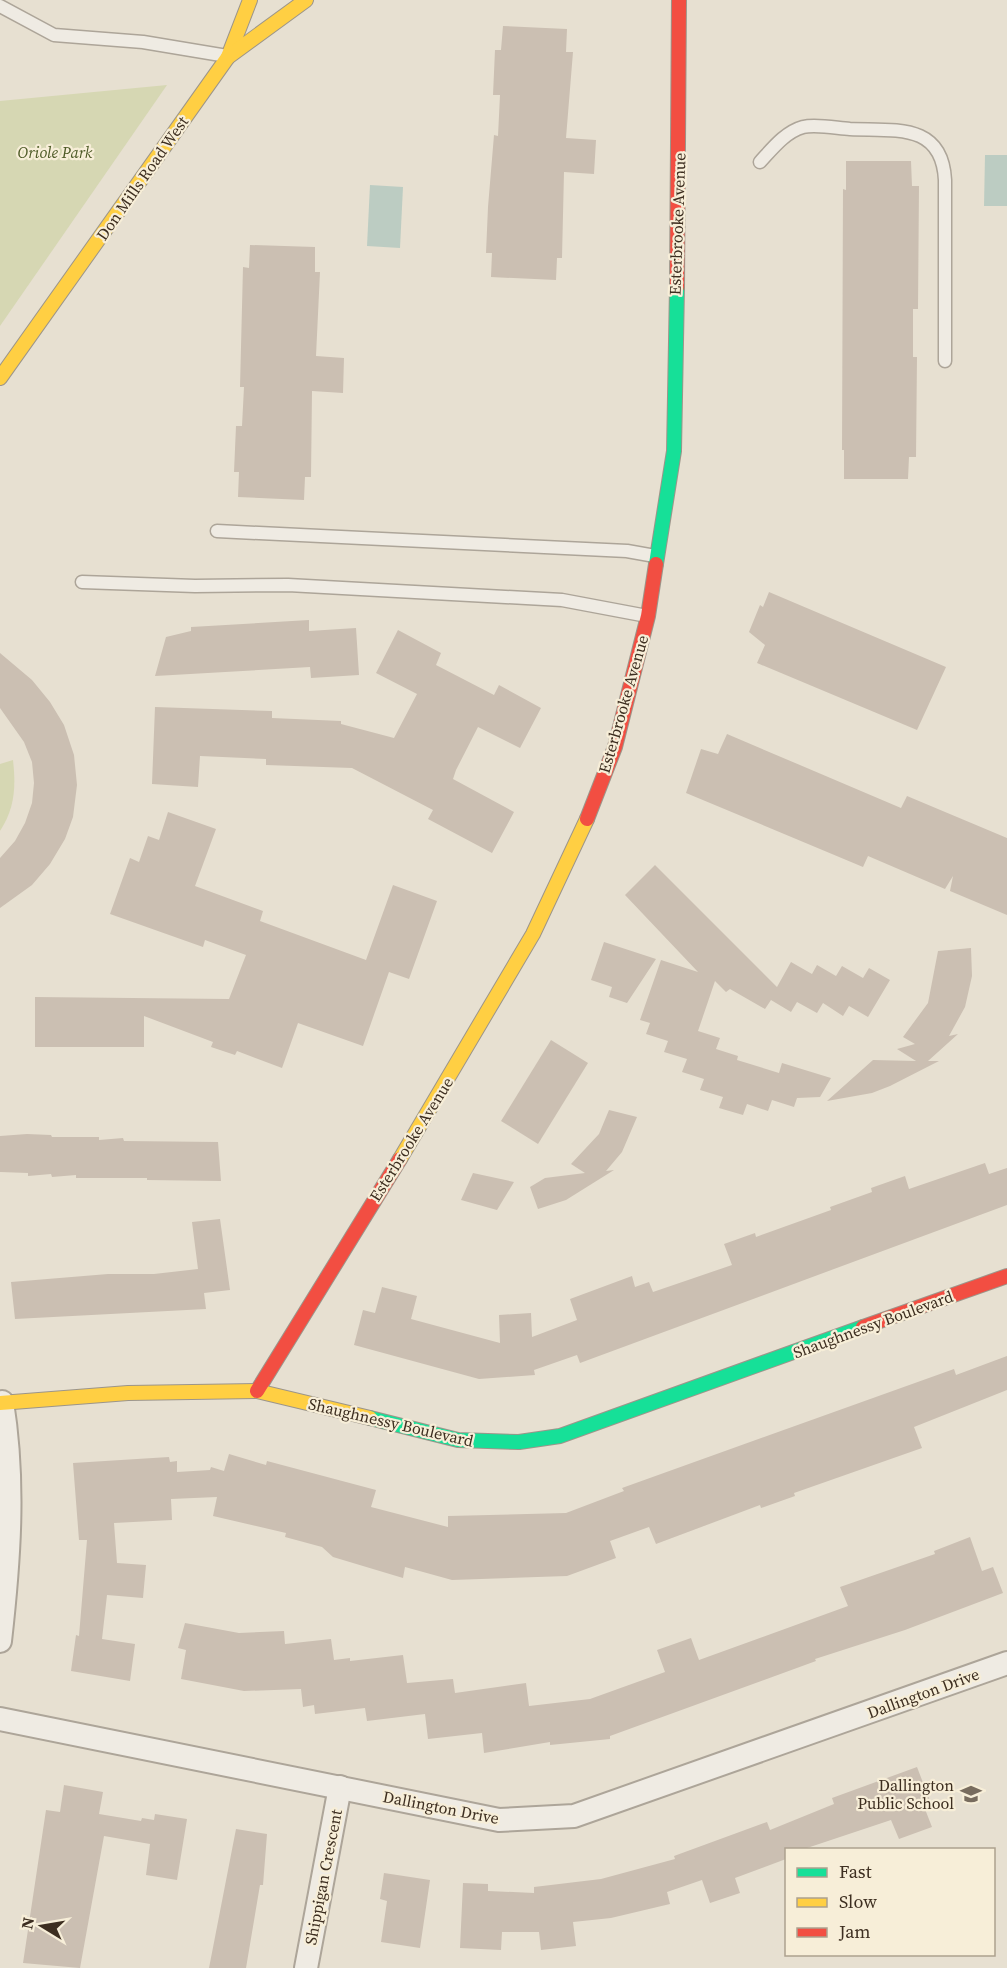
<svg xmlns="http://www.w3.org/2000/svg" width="1007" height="1968" viewBox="0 0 1007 1968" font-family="'Source Serif 4',serif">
<rect width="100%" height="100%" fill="#e7e0d1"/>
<g fill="#d6d7b3">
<polygon points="167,85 0,326 0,101"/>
<path d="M13 760C16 787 15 808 0 831V764Z"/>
</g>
<g fill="#bcccc2">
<polygon points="985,155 1007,155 1007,206 984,206"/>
<polygon points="370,185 403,187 400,248 367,246"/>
</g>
<g fill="#cbbfb2">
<polygon points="503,26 567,29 566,52 573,52 566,138 596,140 594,174 564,172 562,258 557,258 556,280 491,277 492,253 486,253 488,207 494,135 498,136 500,95 493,95 495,50 501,50"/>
<polygon points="846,161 911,161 912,186 919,186 918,309 913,309 913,357 917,357 916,457 909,457 908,479 844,479 844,450 842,450 843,189 846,190"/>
<polygon points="250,245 315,247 315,272 320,272 316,356 344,358 343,393 312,391 311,477 305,477 304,500 238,497 239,472 234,472 236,426 242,426 244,387 240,387 243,267 249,268"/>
<polygon points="769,592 946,667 917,730 757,663 765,645 749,632 760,605 763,607"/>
<polygon points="309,620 309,631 356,628 359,675 311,678 310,667 155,676 166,637 191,631 191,627"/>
<polygon points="398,630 441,653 436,665 494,695 499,685 541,708 520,748 478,727 456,770 453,779 514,812 492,853 428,819 433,810 352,768 266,765 266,759 200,756 198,787 152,784 155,707 272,711 272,718 341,721 341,724 394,738 417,694 376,673"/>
<polygon points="0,653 32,680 50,702 64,725 74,755 77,785 73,817 65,839 50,864 32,885 0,908 0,858 15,841 25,823 32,803 34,783 32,762 24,742 0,708"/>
<polygon points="727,734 901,808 907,796 1007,838 1007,915 950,891 953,876 945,889 868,856 863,867 686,793 701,749 718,754"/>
<polygon points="168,812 216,829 195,886 263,911 260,921 366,960 393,885 437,901 409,979 389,972 363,1046 298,1023 282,1068 237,1051 235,1055 211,1047 213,1042 144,1016 144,1047 35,1047 35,997 229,999 246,955 205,940 203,947 110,914 130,858 139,862 148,836 159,840"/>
<polygon points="655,865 777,987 791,962 812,974 817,965 836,976 842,966 863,978 869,968 890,980 868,1017 849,1006 843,1016 823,1003 817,1013 797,1002 791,1012 771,1000 765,1009 730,989 726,992 715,981 698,1031 720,1038 716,1049 738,1056 737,1060 779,1073 782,1063 831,1078 820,1097 797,1098 794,1107 772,1100 768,1111 747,1104 743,1115 719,1108 723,1097 700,1090 704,1079 682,1072 687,1059 664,1052 668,1041 646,1034 650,1023 640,1020 661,960 698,972 625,895"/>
<polygon points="604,942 656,959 627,1003 609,997 612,987 591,980"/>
<polygon points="971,948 972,976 965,1007 949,1036 958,1034 928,1061 939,1061 890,1086 872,1093 827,1101 873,1060 916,1061 897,1049 915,1044 903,1037 928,1003 938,951"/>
<polygon points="551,1040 588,1063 538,1144 501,1121"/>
<polygon points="609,1110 637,1117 622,1152 606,1171 614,1170 566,1200 538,1209 530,1187 545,1178 585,1173 571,1164 599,1134"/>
<polygon points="27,1134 51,1135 52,1137 99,1137 99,1140 123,1138 124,1141 218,1142 221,1181 147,1180 147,1178 76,1178 76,1175 52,1177 51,1174 28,1176 28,1173 0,1172 0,1136"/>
<polygon points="985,1163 989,1174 1007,1168 1007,1205 580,1363 577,1355 534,1370 535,1375 479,1379 354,1345 363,1310 375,1313 382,1287 417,1296 411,1319 500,1343 499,1315 531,1313 532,1337 577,1320 570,1299 597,1289 632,1276 635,1287 649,1282 653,1292 732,1265 724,1244 755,1233 756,1237 831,1210 830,1207 872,1192 871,1188 905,1176 909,1189"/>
<polygon points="473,1173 514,1182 497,1210 461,1200"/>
<polygon points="220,1219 230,1290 204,1293 206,1309 15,1319 11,1282 108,1274 154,1274 198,1269 192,1222"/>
<polygon points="1007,1356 1007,1390 914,1427 922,1448 794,1493 795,1496 761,1508 760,1505 656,1544 649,1527 610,1541 616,1558 567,1576 452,1580 405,1567 403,1578 333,1557 322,1547 285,1537 286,1533 213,1516 217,1497 171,1499 172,1520 114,1523 117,1563 146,1565 143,1598 107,1595 102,1639 135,1644 130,1681 71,1671 76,1635 79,1636 87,1540 79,1540 73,1463 169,1457 170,1462 177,1461 177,1472 210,1470 211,1467 224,1471 229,1454 266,1465 267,1461 376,1490 371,1507 448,1527 448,1516 566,1513 624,1491 622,1488 954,1369 956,1375"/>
<polygon points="970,1537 982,1571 993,1567 1003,1593 905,1630 815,1659 816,1661 610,1736 610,1739 550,1745 550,1742 484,1753 482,1733 428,1739 425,1714 367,1721 365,1708 315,1714 314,1705 303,1707 301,1689 244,1691 181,1679 186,1650 178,1648 185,1623 239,1633 284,1631 285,1644 331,1639 334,1660 350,1658 350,1661 403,1655 407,1683 453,1679 455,1693 526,1683 529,1706 590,1699 665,1672 657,1650 691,1638 699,1660 848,1606 840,1587 935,1554 934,1551"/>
<polygon points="917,1767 930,1801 923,1804 932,1827 899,1839 891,1820 801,1850 786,1850 786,1859 735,1878 740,1893 710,1903 702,1880 667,1892 670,1904 611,1918 573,1922 576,1946 541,1950 539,1932 502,1932 501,1950 460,1948 463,1883 488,1884 488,1891 534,1893 534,1887 601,1879 675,1859 674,1856 767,1822 770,1830 834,1804 832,1798"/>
<polygon points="64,1785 103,1792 99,1814 141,1821 142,1818 154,1820 155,1814 187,1819 177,1880 146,1875 150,1844 104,1836 80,1968 23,1963 46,1810 60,1812"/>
<polygon points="236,1829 267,1834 263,1885 260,1885 246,1968 209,1968"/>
<polygon points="384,1873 430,1880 420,1948 381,1942 387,1901 380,1899"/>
</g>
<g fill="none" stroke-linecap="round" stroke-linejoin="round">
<defs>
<g id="lane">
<polyline points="0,6 54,35 143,42 227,56"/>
<path d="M760 162C772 149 785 132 803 127 816 124 836 128 850 129 894 131 942 122 945 180V361"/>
<polyline points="217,531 627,551 655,556"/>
<polyline points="82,582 195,586 288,585 562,600 647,616"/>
</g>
<g id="street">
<path d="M0 1641C9 1562 15 1482 2 1402"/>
<polyline points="0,1719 499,1820 574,1816 1007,1663"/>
<polyline points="306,1968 340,1787"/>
</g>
<g id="fast">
<polyline points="656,564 674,451 677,287"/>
<polyline points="370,1418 458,1440 519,1442 560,1436 863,1327"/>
</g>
<g id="slow">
<polyline points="228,57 250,0"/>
<polyline points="0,378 228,57 306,0"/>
<polyline points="400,1159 533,934 587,819"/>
<polyline points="0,1403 128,1393 257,1391 370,1418"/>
</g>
<g id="jam">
<polyline points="677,287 679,0"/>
<polyline points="587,819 615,747 648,616 656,564"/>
<polyline points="863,1327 1007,1276"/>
<polyline points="257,1391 400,1159"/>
</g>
</defs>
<use href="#lane" stroke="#ada599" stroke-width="15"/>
<use href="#street" stroke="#ada599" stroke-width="26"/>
<use href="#fast" stroke="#9c958a" stroke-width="16"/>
<use href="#slow" stroke="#9c958a" stroke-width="16"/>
<use href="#jam" stroke="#9c958a" stroke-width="16"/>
<use href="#lane" stroke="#efebe3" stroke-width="12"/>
<use href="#street" stroke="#efebe3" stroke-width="22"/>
<use href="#fast" stroke="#16e098" stroke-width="14"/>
<use href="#slow" stroke="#ffcf43" stroke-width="14"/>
<use href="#jam" stroke="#f24e42" stroke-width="14"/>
</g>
<defs>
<symbol id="school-bare" viewBox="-9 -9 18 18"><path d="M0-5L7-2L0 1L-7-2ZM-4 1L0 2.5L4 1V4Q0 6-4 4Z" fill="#786c5e" stroke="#f7eed8" stroke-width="2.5" paint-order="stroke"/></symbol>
</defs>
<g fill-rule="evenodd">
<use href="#school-bare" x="956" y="1779" width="30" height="30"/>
</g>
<g text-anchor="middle" stroke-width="4.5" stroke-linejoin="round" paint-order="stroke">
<g font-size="16" font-style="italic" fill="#4d5a26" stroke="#f7eed8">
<text x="55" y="158">Oriole Park</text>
</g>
<g font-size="16" fill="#3d2e20" stroke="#f7eed8">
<text transform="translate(142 178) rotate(-55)" y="6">Don Mills Road West</text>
<text transform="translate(677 224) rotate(-88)" y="6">Esterbrooke Avenue</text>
<text transform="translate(623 704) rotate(-74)" y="6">Esterbrooke Avenue</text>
<text transform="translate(411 1139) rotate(-58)" y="6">Esterbrooke Avenue</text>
<text transform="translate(873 1324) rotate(-20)" y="6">Shaughnessy Boulevard</text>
<text transform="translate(391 1422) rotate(13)" y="6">Shaughnessy Boulevard</text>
<text transform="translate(923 1693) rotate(-20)" y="6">Dallington Drive</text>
<text transform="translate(441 1807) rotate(11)" y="6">Dallington Drive</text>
<text transform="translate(323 1877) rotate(-79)" y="6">Shippigan Crescent</text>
</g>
<g font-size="16" fill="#3d2e20" stroke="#f7eed8" text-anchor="end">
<text x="954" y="1791">Dallington<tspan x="954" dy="18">Public School</tspan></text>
</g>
</g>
<rect x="785" y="1848" width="210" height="108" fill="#f7eed8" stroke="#ada18e" stroke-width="1.5"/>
<rect x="797" y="1868" width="30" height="9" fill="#16e098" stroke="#ada18e" stroke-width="1.5"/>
<text x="839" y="1878" font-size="18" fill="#3d2e20">Fast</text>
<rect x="797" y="1898" width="30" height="9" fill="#ffcf43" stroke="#ada18e" stroke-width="1.5"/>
<text x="839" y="1908" font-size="18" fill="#3d2e20">Slow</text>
<rect x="797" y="1928" width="30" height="9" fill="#f24e42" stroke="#ada18e" stroke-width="1.5"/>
<text x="839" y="1938" font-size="18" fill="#3d2e20">Jam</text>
<g transform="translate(42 1926) rotate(281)" stroke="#f7eed8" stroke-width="4.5" paint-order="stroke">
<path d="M0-4.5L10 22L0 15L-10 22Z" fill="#3d2e20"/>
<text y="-9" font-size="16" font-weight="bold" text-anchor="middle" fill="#3d2e20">N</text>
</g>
</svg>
